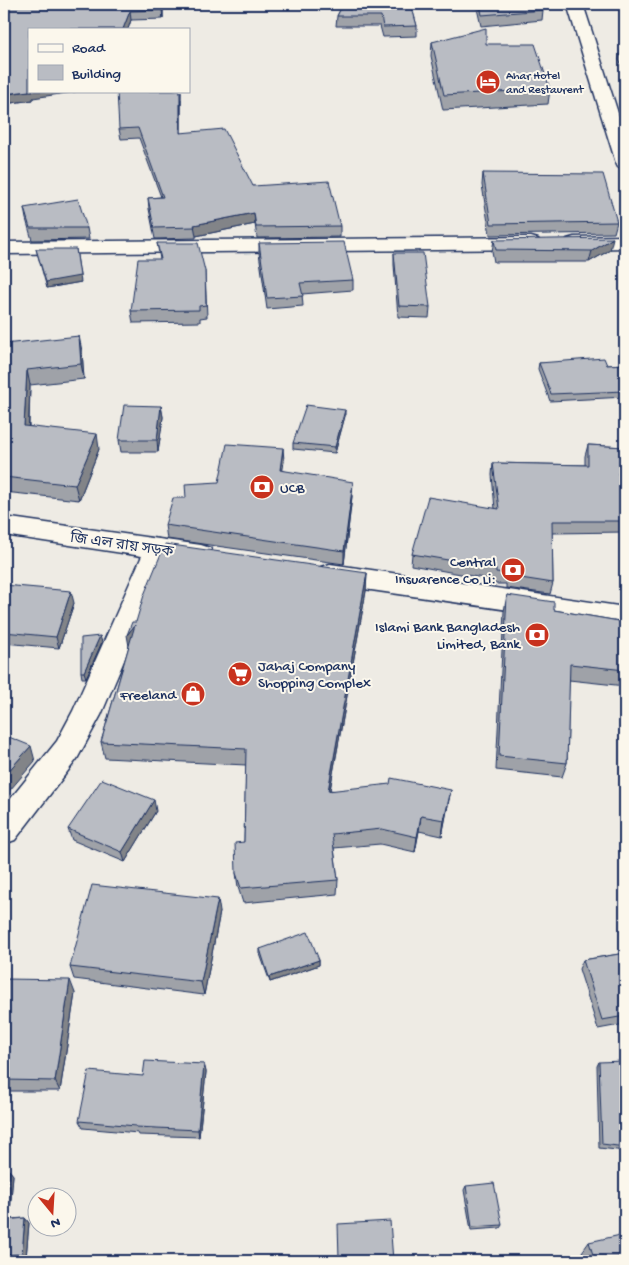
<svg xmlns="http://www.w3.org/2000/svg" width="629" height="1265" viewBox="0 0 629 1265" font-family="'Gochi Hand','Noto Sans Bengali',sans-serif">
<rect width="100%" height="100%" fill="#eeebe4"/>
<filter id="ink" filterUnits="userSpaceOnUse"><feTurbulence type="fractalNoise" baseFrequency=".02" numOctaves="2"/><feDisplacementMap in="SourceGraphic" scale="10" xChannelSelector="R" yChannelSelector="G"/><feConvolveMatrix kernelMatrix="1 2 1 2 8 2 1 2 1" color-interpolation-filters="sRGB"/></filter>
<g filter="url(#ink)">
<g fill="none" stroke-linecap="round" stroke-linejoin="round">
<defs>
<g id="minor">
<polygon points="625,236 625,248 574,249 567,247 564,243 567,239 574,237"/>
<polygon points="531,237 538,239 541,243 538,247 531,249 4,254 4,242"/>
<polygon points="158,539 167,542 171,549 101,715 77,759 15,840 4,844 4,807 57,741 73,711 145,549 149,542"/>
</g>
<g id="major">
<polygon points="4,517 201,545 210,548 214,555 210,562 201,565 4,535"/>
<polygon points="330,564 625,607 625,627 330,584 321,581 317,574 321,567"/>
</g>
<polygon id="highway" points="567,4 583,4 625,135 625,169 618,167 616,163"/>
</defs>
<use href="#minor" stroke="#1b2f5e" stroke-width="3"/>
<use href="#major" stroke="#1b2f5e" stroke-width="3"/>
<use href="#highway" stroke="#1b2f5e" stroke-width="3"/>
<use href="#minor" fill="#fbf7ec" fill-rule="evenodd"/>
<use href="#major" fill="#fbf7ec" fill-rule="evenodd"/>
<use href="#highway" fill="#fbf7ec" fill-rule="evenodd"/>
</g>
<g fill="#9fa2a8" stroke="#1b2f5e">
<polygon points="4,4 163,4 163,19 131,20 128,29 29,29 33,100 11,103 4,104"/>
<polygon points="343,4 412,4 411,5 417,26 417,36 383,37 380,26 336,26 337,16"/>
<polygon points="476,4 541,4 543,10 542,20 481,26"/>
<polygon points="432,42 486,44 550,89 548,104 443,110 431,56"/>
<polygon points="621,50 625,50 625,71 619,60"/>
<polygon points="181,99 181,133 253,186 340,226 340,237 257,238 255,224 196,236 196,238 155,239 149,209 148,198 161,197 139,138 121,139 119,129"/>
<polygon points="483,173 617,222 614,233 490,235 482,185"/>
<polygon points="24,208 87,228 89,239 32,240 26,219"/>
<polygon points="494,240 610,250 589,262 494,262 492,251"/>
<polygon points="157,243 205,271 207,317 200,318 200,322 133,323 131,311 160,259"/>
<polygon points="259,243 353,280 353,290 302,294 303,306 267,309 259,253"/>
<polygon points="36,249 81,282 47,288"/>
<polygon points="394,253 430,307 429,318 398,317 394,265"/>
<polygon points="4,344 82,351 84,379 30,385 29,426 99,449 79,500 4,492"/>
<polygon points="539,363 607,365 625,364 625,397 550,401 538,369"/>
<polygon points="161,406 163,417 158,452 121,452 119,440"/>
<polygon points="345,416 335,453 293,449 293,443"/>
<polygon points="588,445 625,447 625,485 621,485 625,501 625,532 552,533 553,583 550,594 506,588 506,584 494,584 494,580 411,565 412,554 495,509 492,475 493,463 585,465 585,456"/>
<polygon points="284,461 282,470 352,496 344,564 167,539 165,525 219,482"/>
<polygon points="367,573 366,591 330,790 448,805 442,836 419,831 415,852 380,844 334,848 338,880 337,894 243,903 238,887 236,873 244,842 246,765 105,758 101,742 136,622"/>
<polygon points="4,585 74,603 59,648 4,643"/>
<polygon points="507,595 554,610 625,622 625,686 569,680 567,763 562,777 496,770 504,611"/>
<polygon points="102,642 86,678 82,678 81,672"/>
<polygon points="156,811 125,862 72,840 68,829"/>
<polygon points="220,912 204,995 74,979 70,967"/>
<polygon points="260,949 319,960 319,965 270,982 260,954"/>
<polygon points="625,953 625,1024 598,1029 579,969 583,960"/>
<polygon points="4,979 75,993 60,1091 4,1091"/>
<polygon points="599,1062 625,1107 625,1151 599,1148 597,1066"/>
<polygon points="204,1064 206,1072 199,1137 139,1135 138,1133 83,1128 79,1121 143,1076"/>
<polygon points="4,1170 9,1170 13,1175 9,1219 25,1218 29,1223 26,1258 4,1260"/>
<polygon points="466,1186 502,1225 500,1228 471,1230 464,1190"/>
<polygon points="589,1242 625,1261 584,1261 582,1252"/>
</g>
<g fill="#828488" stroke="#1b2f5e">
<polygon points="162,4 163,4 163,19 162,10"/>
<polygon points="130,11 131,20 128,29 123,29"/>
<polygon points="29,91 80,91 33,98 33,100 11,103 9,94"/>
<polygon points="181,91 181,144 180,133"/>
<polygon points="254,213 255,224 196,236 194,225"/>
<polygon points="613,238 610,250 589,262 592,251"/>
<polygon points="76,249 81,282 47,288 46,282"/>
<polygon points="79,336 82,351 84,379 81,364"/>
<polygon points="27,370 30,385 28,441 24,426"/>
<polygon points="161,406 163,417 158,452 157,440"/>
<polygon points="345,410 345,416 335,453 335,447"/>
<polygon points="97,434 99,449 79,500 75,485"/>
<polygon points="283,448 284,461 281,483 280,470"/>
<polygon points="353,482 352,496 344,564 344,551"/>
<polygon points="4,561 6,570 4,577"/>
<polygon points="367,573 366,591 327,806 328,791"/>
<polygon points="71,591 74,603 59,648 56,637"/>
<polygon points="135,625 130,652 127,635"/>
<polygon points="100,636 102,642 86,678 84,672"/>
<polygon points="31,746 35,761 4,797 4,776"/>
<polygon points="451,790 448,805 442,836 444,820"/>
<polygon points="154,800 156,811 125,862 122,852"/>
<polygon points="421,816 419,831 415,852 417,837"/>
<polygon points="218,899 220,912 204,995 201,982"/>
<polygon points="319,960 319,965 270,982 269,977"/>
<polygon points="70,980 75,993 60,1091 55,1081"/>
<polygon points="204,1064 206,1072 199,1137 198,1130"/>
<polygon points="9,1170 13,1175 9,1225 5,1220"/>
<polygon points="25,1218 29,1223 26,1258 22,1254"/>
</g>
<g fill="#b9bcc3" stroke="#1b2f5e">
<polygon points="4,4 162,4 162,10 130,11 123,29 29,29 29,91 4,94"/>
<polygon points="343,4 411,4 417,26 383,27 381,16 337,16"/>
<polygon points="480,4 541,4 543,10 482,15"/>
<polygon points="486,28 486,44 535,44 550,89 444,95 432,42"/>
<polygon points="621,50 625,50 625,58"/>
<polygon points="117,91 180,91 180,133 224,129 253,186 329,181 340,226 256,227 254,213 194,225 195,227 154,228 148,198 163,197 138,128 119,129"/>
<polygon points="483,173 603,174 617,222 491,224"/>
<polygon points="78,199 87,228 30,228 24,208"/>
<polygon points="613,238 592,251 496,250 494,240"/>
<polygon points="344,242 353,280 300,283 303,296 267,298 259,243"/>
<polygon points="157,243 198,243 205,271 206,305 199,306 199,310 131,311 138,259 161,259"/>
<polygon points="36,249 76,249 80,276 46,282"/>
<polygon points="394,253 423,253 430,307 399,306"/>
<polygon points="79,336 81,364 27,370 24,426 97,434 75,485 4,477 4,344"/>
<polygon points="604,358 607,365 625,364 625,391 551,394 539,363"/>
<polygon points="124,405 161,406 157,440 119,440"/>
<polygon points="306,405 345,410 335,447 293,443"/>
<polygon points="227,444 283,448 280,470 353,482 344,551 165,525 173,498 186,498 185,484 219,482"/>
<polygon points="588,445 625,447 625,473 618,473 625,501 625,521 552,521 553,583 508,576 508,573 496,572 496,568 412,554 428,497 499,509 493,463 588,465"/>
<polygon points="165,544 367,573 328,791 390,784 391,778 451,790 444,820 421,816 417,837 382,829 332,834 338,880 241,888 236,873 235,843 244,842 246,749 101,742 135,625 127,635 132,622 136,622 144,595"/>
<polygon points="4,585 71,591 56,637 4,632"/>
<polygon points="507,595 554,602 554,610 625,622 625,670 570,664 567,763 499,756"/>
<polygon points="100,636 84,672 81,672 81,638"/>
<polygon points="4,735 31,746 4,776"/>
<polygon points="102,779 154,800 122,852 68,829"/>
<polygon points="92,885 218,899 201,982 70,967"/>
<polygon points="308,932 319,960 269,977 260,949"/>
<polygon points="625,953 625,1016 602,1020 583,960"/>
<polygon points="4,979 70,980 55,1081 4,1080"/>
<polygon points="145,1061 204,1064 198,1130 136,1127 136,1126 79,1121 89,1071 143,1076"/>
<polygon points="623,1061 625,1107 625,1147 602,1144 599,1062"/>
<polygon points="4,1170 9,1170 5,1220 25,1218 22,1254 4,1255"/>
<polygon points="494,1183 502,1225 472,1227 466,1186"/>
<polygon points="390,1221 393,1261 260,1261 339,1258 338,1224"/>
<polygon points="625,1234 625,1261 595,1261 589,1242"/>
</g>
</g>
<defs>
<symbol id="hotel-disc" viewBox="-11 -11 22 22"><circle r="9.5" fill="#c8321e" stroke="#fbf7ec"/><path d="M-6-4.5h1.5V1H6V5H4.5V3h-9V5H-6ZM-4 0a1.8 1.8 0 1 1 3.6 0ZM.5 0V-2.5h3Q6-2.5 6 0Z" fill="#fff"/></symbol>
<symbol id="bank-disc" viewBox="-11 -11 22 22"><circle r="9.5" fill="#c8321e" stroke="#fbf7ec"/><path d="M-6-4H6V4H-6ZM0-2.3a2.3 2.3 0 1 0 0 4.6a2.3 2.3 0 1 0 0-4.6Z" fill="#fff"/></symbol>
<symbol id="supermarket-disc" viewBox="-11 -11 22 22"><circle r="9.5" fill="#c8321e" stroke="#fbf7ec"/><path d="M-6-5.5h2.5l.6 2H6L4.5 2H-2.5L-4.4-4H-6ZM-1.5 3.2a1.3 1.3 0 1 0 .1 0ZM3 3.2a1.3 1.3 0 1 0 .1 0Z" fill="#fff"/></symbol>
<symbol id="shop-disc" viewBox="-11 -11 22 22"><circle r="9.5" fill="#c8321e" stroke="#fbf7ec"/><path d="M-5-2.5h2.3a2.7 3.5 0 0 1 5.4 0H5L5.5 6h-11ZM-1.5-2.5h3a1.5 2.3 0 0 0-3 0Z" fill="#fff"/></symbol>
</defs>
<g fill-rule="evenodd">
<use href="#hotel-disc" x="474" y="68" width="28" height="28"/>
<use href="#bank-disc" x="248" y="473" width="28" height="28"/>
<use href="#bank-disc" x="499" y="556" width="28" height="28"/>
<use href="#bank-disc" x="523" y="621" width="28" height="28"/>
<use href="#supermarket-disc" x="226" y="660" width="28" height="28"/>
<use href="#shop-disc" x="179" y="680" width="28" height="28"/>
</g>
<g text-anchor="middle" stroke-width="4" stroke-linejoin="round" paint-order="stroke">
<g font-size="12" fill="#1b2f5e" stroke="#fbf7ec" text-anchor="start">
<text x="506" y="79">Ahar Hotel<tspan x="506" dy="14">and Restaurent</tspan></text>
</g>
<g font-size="15" fill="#1b2f5e" stroke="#fbf7ec" text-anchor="end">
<text x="280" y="492" text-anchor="start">UCB</text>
<text x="496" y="566">Central<tspan x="496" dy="17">Insuarence Co Li:</tspan></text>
<text x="520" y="631">Islami Bank Bangladesh<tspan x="520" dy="17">Limited, Bank</tspan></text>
<text x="258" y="670" text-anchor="start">Jahaj Company<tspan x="258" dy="17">Shopping Complex</tspan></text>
<text x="176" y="699">Freeland</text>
</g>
<g font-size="15" fill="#1b2f5e" stroke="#fbf7ec">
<text transform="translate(122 544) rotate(8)" y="5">জি এল রায় সড়ক</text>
</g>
</g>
<rect width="629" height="1265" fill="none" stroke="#fbf7ec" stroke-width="20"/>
<rect x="10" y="10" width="609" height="1245" fill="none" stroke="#1b2f5e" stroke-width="2" filter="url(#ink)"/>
<rect x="28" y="28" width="162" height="65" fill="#fbf7ec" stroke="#a1a7b3"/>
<rect x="38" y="44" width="25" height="8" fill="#fbf7ec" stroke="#a1a7b3"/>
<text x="72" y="52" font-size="15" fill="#1b2f5e">Road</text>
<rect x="38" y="65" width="25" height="15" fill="#b9bcc3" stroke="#a1a7b3"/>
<text x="72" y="78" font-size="15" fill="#1b2f5e">Building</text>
<g transform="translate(52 1212) rotate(162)"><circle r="24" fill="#fbf7ec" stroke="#a1a7b3"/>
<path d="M0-4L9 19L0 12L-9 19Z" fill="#c8321e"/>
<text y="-8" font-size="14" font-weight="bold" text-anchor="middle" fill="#1b2f5e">N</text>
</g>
</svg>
